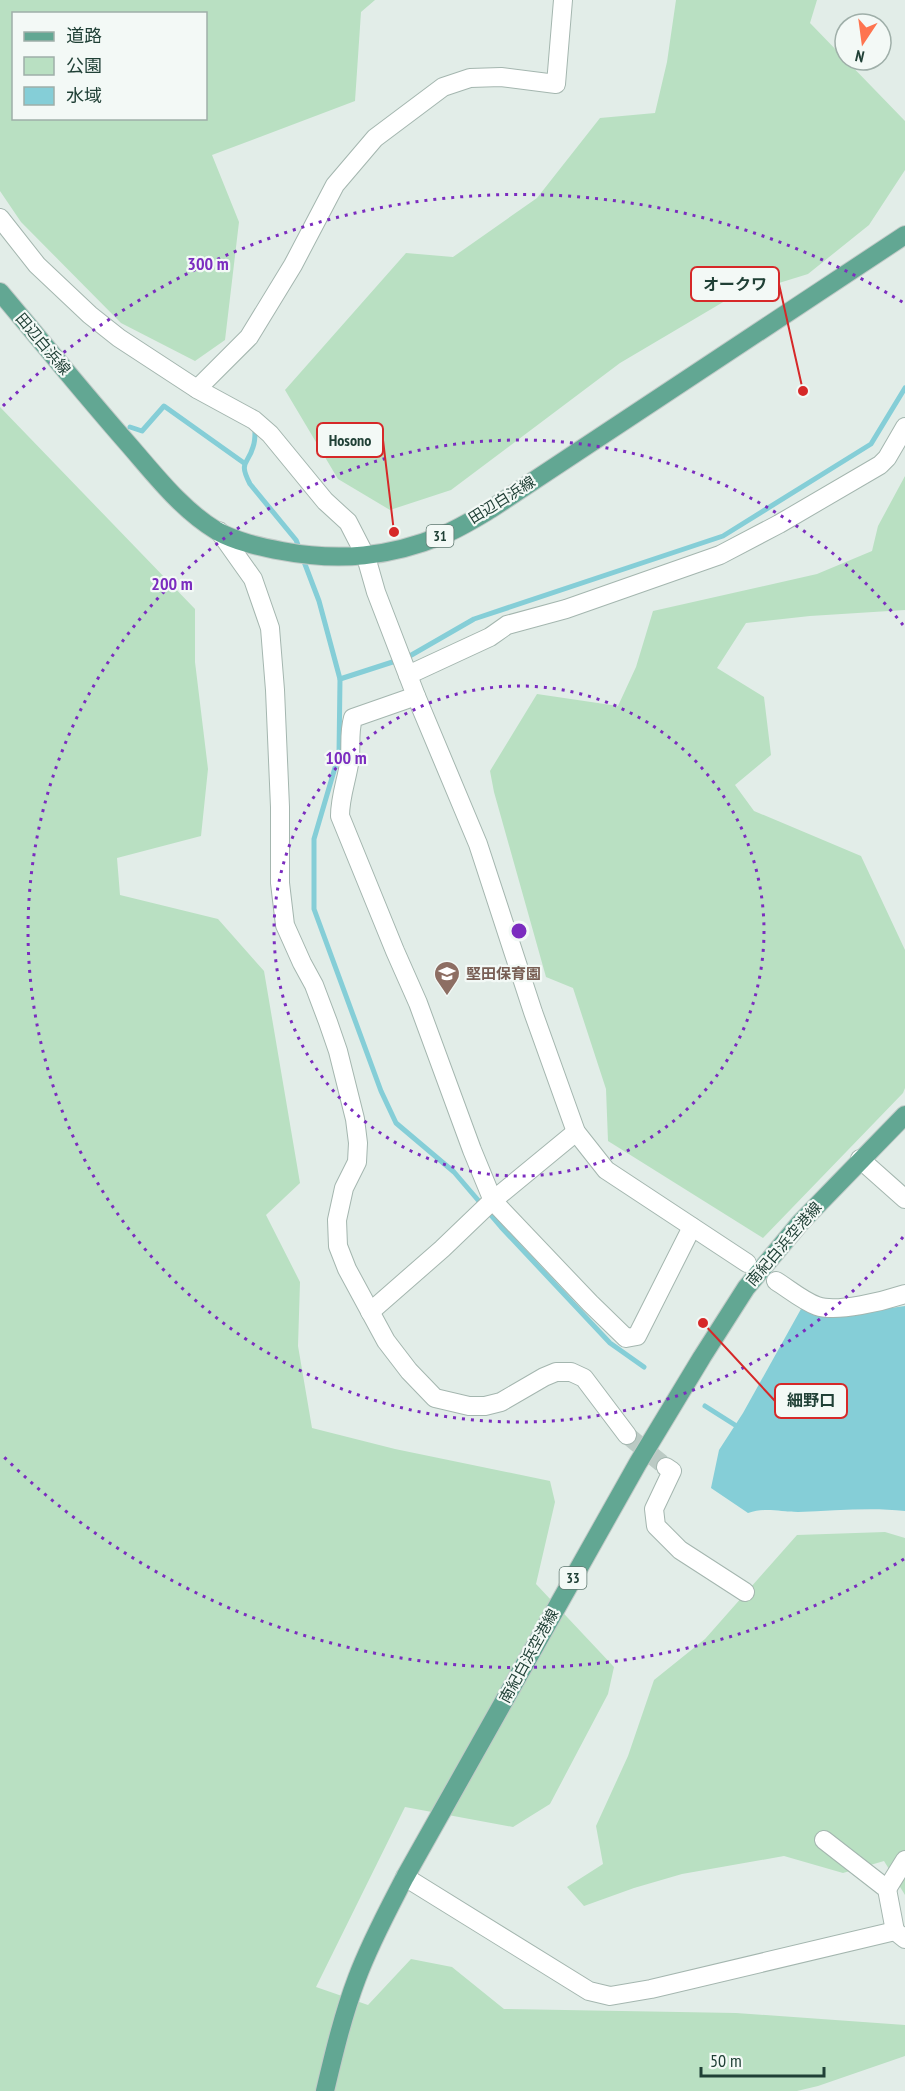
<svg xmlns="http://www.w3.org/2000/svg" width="905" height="2091" viewBox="0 0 905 2091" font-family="'PT Sans Narrow','Noto Sans JP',sans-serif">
<rect width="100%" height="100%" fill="#e2ede8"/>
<g fill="#b9e0c2" fill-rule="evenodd">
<path d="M0 0H375L361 12 355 101 212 155 239 222 225 340 195 361 121 323 21 222 0 191ZM14 14H206V118H14Z"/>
<polygon points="676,0 817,0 810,23 905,121 905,170 869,225 808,274 730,298 620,363 451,490 390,510 338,479 285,390 406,253 453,257 537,198 600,118 655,113 667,62"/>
<polygon points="0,407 195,609 195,662 208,769 201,836 117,858 120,895 218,919 264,971 300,1183 266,1215 300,1282 298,1346 312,1428 395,1449 550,1481 555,1502 536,1584 614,1667 608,1694 550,1804 513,1827 405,1807 316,1987 368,2005 411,1959 452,1967 504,2009 736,2013 905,2025 905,2056 818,2086 797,2091 0,2091"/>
<polygon points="905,476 905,610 810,616 746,623 717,668 764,697 771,755 735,785 754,811 861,856 905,950 905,1088 903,1093 763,1238 608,1141 606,1089 573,988 546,977 494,792 490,771 537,694 618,706 636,667 653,611 817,574 872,551 878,526"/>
<polygon points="885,1532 905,1538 905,1895 884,1861 843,1873 784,1856 682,1874 634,1888 584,1906 567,1887 603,1864 596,1826 628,1756 654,1680 705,1639 797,1535"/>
</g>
<path fill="#85ced7" d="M905 1306V1511C869 1507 834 1511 798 1512 779 1512 767 1507 748 1513L711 1488 719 1450 743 1413 801 1309 818 1316 841 1315Z"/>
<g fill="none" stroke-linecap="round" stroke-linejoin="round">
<g stroke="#85ced7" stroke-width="5">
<polyline points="130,427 142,431 164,406 244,463"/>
<path d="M255 432C255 436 255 442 253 447 248 465 238 461 250 484L296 540 300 550"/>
<polyline points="303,559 319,601 340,679"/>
<polyline points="644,1367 610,1343 501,1227 454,1172 396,1123 381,1091 314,909 314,839 339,754 340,679 408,657 474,619 723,536 871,444 905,388"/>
<polyline points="705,1406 735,1425"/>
</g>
<polyline stroke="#bbcac4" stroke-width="18" stroke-dasharray="18 9" stroke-linecap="butt" points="627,1435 666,1467"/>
<defs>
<g id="minor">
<polyline points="0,218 37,265 90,315 119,338 197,389 254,420 270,434 325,501 348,522 366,557 376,592 416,696 478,844 533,1012 576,1132 606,1170 747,1263"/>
<polyline points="197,389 249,337 293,265 335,185 375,138 443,87 470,78 501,77 556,84 563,0"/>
<polyline points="219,531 253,579 270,628 275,690 280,807 280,883 285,925 302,963 314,985 328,1022 338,1051 355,1119 358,1143 357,1162 344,1188 337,1220 338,1246 347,1269 386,1341 409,1371 435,1398 469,1406 485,1406 501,1402 544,1377 556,1372 571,1372 584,1378 627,1435"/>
<polyline points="408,675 490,637 507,625 566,609 720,555 779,524 880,465 887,458 905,427"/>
<path d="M416 696 353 718C349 732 351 744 350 757 348 777 340 795 340 816L395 951 418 1003 472 1150 493 1201 590 1303 626 1338 637 1336 692 1227"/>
<polyline points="860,1159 905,1199"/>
<path d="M776 1281C789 1289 803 1301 817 1306 837 1313 884 1301 905 1294"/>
<polyline points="370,1312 442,1249 491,1202 576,1132"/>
<polyline points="666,1467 672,1471 654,1509 656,1526 680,1550 745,1592"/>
<polyline points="824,1840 887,1889 895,1931 905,1939"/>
<polyline points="405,1877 589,1991 610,1996 651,1989 895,1931"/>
<polyline points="887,1889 905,1860"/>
</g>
<g id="primary">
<path d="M0 292C43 343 85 395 129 445 156 476 182 510 217 531 237 542 261 547 282 551 339 562 390 557 443 535 460 528 476 518 491 509L905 235"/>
<path d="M325 2091C334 2053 343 2015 357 1978 370 1943 388 1910 405 1877L638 1463 702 1357 746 1288 800 1223 905 1115"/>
</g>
</defs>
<use href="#minor" stroke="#a4b6af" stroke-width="20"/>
<use href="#primary" stroke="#c1cac7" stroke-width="20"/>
<use href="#minor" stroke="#fff" stroke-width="18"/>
<use href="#primary" stroke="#62a793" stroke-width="18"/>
</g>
<g fill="none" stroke="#7b2cbf" stroke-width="3" stroke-dasharray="3 6">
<circle cx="519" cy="931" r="245"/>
<path d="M903 1237A491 491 0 1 1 903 625"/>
<path d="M904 1559A736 736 0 0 1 3 1456M3 406A736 736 0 0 1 904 303"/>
</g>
<defs>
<symbol id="school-pin" viewBox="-11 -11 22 30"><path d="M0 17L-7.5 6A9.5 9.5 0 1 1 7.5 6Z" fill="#8d6e63" stroke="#f3f9f6"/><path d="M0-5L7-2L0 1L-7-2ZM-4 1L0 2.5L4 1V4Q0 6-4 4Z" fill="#fff"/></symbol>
</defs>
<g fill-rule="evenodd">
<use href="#school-pin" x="432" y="959" width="30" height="40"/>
</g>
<g text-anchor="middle" stroke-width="4.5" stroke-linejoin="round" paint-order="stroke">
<g fill="#f3f9f6" stroke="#5f7870" stroke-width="1.5">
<rect x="426.5" y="525" width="27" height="22" rx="4.5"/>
<rect x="559.5" y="1567" width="27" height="22" rx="4.5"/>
</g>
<g font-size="14" font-weight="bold" fill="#204036">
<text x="440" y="541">31</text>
<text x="573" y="1583">33</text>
</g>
<g font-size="15" fill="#204036" stroke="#f3f9f6">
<text transform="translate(43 344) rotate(50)" y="5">田辺白浜線</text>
<text transform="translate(502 500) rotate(-32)" y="5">田辺白浜線</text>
<text transform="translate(784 1244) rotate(-49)" y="5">南紀白浜空港線</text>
<text transform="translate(529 1656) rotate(-61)" y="5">南紀白浜空港線</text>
</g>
<g font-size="15" font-weight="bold" fill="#785e54" stroke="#f3f9f6" text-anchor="start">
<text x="466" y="979">堅田保育園</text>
</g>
</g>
<circle cx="519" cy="931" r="9" fill="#7b2cbf" stroke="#f3f9f6" stroke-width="3"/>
<g font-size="18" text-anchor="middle" font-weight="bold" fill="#7b2cbf" stroke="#f3f9f6" stroke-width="4.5" stroke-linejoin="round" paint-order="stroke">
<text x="208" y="270">300 m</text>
<text x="172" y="590">200 m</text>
<text x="346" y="764">100 m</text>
</g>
<path fill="none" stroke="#d62828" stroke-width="2" d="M803 391L779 284M394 532L383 440M703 1323L775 1401"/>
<g fill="#d62828" stroke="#f3f9f6" stroke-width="2">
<circle cx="803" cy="391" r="6"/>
<circle cx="394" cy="532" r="6"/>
<circle cx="703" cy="1323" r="6"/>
</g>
<g fill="#f3f9f6" stroke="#d62828" stroke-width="2">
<rect x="691" y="267" width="88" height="34" rx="6"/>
<rect x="317" y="423" width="66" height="34" rx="6"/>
<rect x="775" y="1384" width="72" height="34" rx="6"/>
</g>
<g font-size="16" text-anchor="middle" font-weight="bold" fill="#204036">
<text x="735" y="290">オークワ</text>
<text x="350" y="446">Hosono</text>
<text x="811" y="1406">細野口</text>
</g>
<rect x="12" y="12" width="195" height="108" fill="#f3f9f6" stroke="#9fafa9" stroke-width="1.5"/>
<rect x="24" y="32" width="30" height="9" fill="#62a793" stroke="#9fafa9" stroke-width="1.5"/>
<text x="66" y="42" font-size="18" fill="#204036">道路</text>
<rect x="24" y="57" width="30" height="18" fill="#b9e0c2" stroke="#9fafa9" stroke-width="1.5"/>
<text x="66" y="72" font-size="18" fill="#204036">公園</text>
<rect x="24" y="87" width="30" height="18" fill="#85ced7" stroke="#9fafa9" stroke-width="1.5"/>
<text x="66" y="102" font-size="18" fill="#204036">水域</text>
<g transform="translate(863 42) rotate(193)"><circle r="28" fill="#f3f9f6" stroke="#9fafa9" stroke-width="1.5"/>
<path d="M0-4.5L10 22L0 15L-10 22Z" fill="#fe744f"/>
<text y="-9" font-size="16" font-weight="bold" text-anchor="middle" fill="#204036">N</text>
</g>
<path d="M701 2067v9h123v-9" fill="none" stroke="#204036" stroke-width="3"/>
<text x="710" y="2067" font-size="18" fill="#204036" stroke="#f3f9f6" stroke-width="4.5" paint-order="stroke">50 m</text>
</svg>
